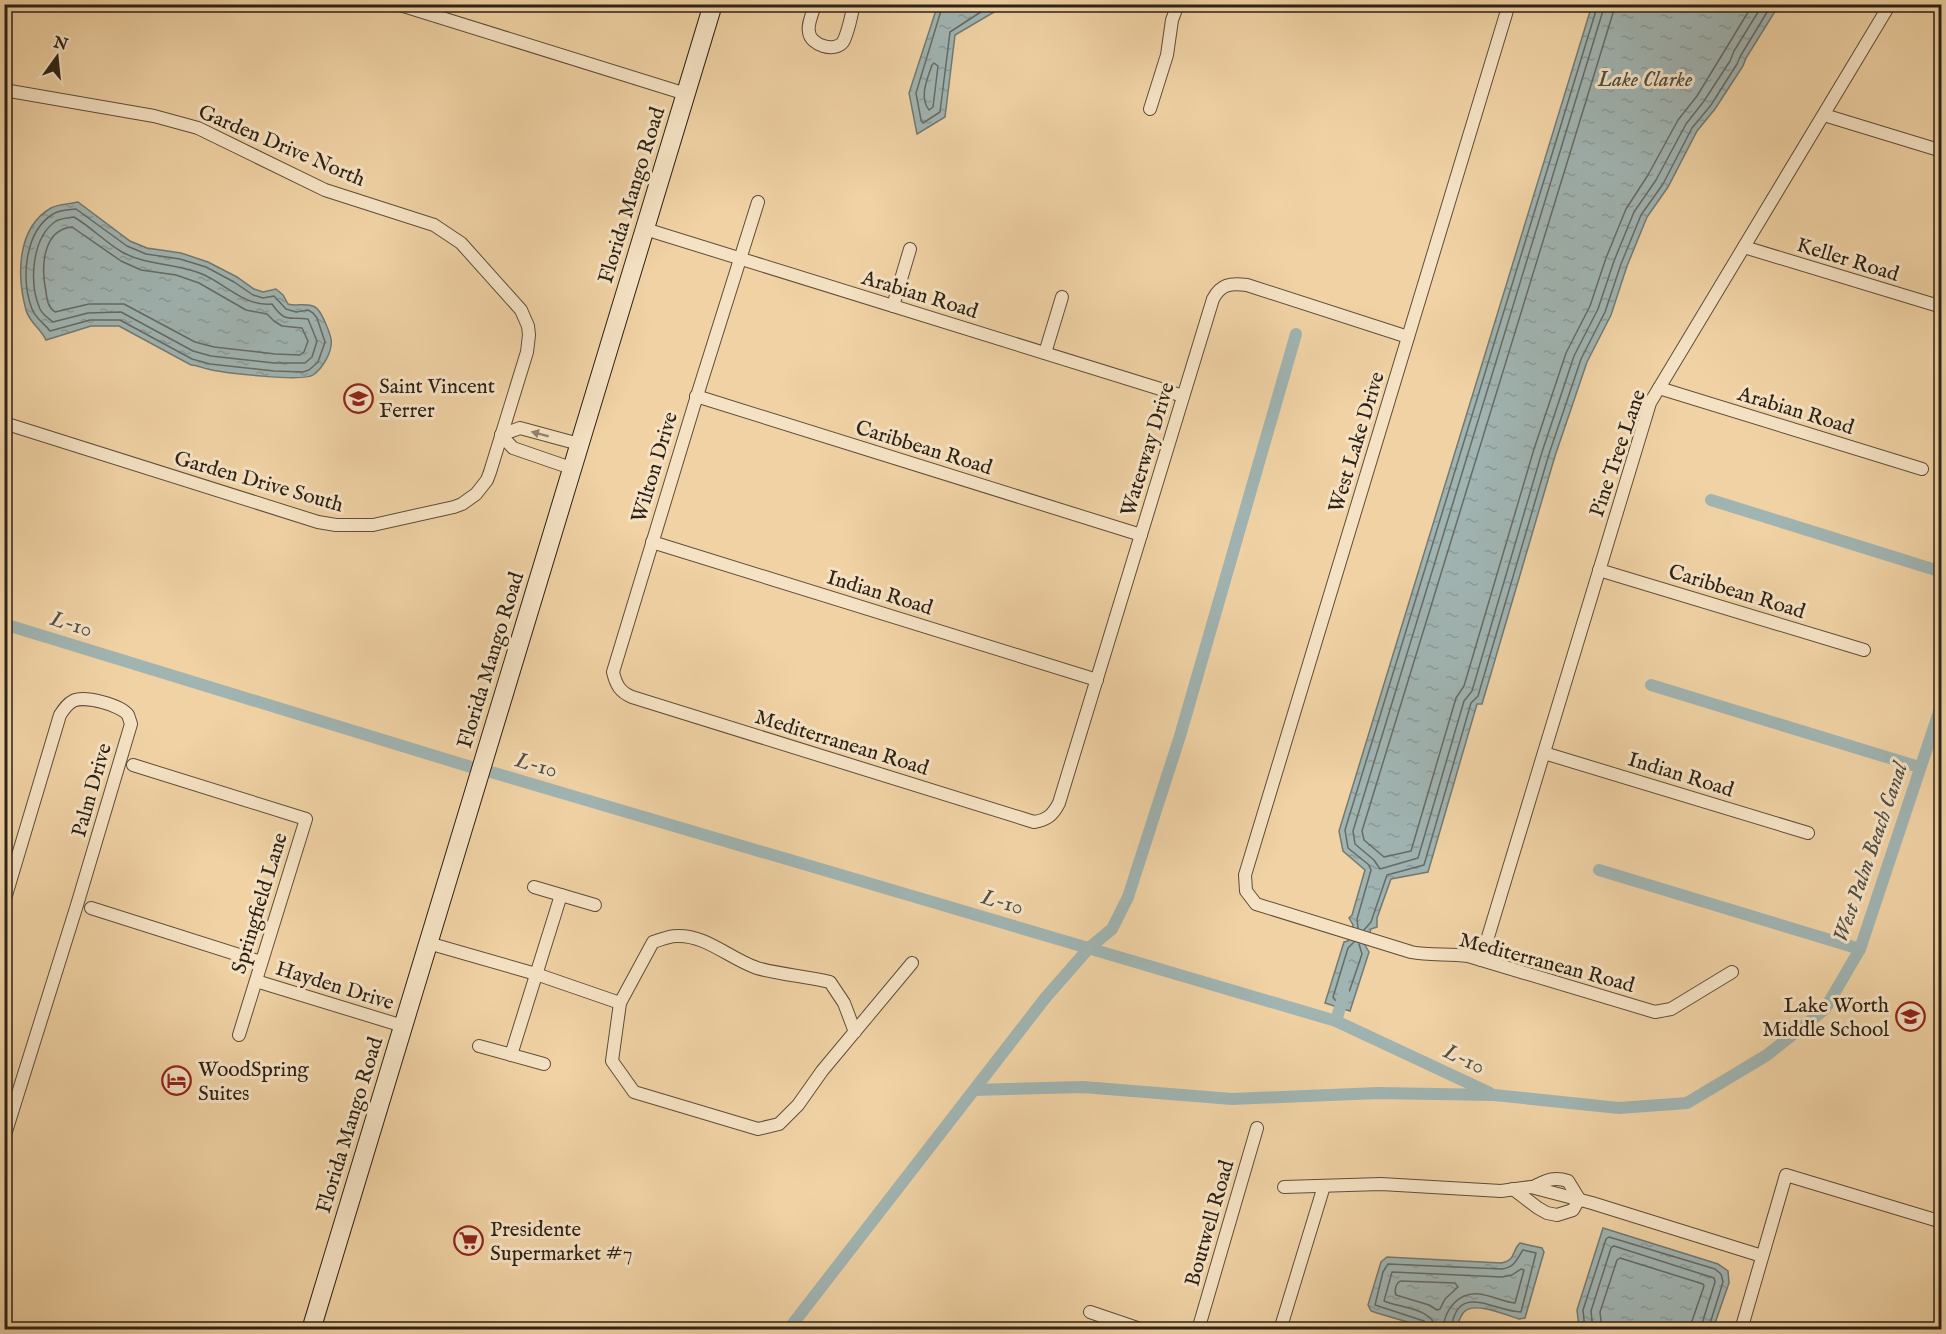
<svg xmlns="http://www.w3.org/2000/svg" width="1946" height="1334" viewBox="0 0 1946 1334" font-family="'IM FELL English',serif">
<defs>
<pattern id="water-ripples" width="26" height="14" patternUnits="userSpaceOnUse" patternTransform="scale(1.5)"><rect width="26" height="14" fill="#a0b4b2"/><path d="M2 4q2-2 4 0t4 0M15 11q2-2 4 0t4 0" fill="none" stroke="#8a9a98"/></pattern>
</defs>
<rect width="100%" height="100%" fill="#f0d2a4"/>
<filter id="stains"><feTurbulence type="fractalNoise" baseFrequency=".00333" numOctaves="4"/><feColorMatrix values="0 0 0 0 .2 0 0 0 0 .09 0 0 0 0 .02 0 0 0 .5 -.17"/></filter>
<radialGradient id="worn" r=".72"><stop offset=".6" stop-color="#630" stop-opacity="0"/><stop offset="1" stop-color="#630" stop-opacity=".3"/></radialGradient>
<g fill="url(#water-ripples)" stroke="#727a73" stroke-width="1.5">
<polygon points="938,4 1000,5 996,11 955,35 945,117 917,134 909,93"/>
<polygon points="1592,5 1779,5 1746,58 1743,66 1715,109 1697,131 1668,187 1647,217 1627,266 1611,315 1587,362 1555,456 1482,704 1477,704 1428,872 1391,879 1377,918 1377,927 1371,929 1365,945 1369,952 1350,1011 1325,1003 1344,942 1348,941 1353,925 1349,918 1352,915 1365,870 1343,851 1339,831"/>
<path d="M78 202 130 241 147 248 181 253 208 262 237 277 254 289 263 292 276 289 283 295 288 304C297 307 306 302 315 307 320 310 322 316 325 322 327 327 330 333 331 339 333 351 323 368 313 375 303 382 223 373 208 369 202 368 197 365 191 365L119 326H91L46 340C41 329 29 322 26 310 17 277 16 228 51 208 58 204 70 204 78 202Z"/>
<polygon points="1603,1228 1718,1264 1728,1271 1729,1283 1713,1329 1587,1330 1579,1327 1577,1310"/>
<path d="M1520 1243 1542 1248 1544 1252 1525 1318 1519 1319C1506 1315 1474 1301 1464 1312 1460 1316 1458 1324 1456 1329H1431L1377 1313 1371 1311 1368 1305 1381 1262 1387 1257 1501 1263C1517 1260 1511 1251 1520 1243Z"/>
</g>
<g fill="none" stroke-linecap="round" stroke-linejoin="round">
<g stroke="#666b64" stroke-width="1.5">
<polyline points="943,4 916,93 921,120 923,123 940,112 950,32 993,4"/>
<polyline points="1605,4 1353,831 1355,844 1374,860 1380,869 1418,858 1464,701 1472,691 1542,452 1574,356 1598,309 1614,261 1634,212 1656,180 1686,124 1704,101 1730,61 1734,51 1763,4"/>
<polyline points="1614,4 1613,13 1362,831 1364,840 1384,857 1411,851 1456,698 1464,686 1534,449 1566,353 1590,306 1606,258 1626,209 1648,175 1678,120 1697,96 1753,4"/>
<path d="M934 63 938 66 933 107 929 110C919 97 927 80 932 65Z"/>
<path d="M76 209 127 246 146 254 180 259 206 267 234 282 253 295 263 298 274 296 286 309 296 312 308 310 313 313 317 318 325 342 318 362 309 370 303 372 274 371 210 364 192 359 120 320H90L50 331C44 323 36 319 32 309 21 280 24 232 53 214 59 210 69 210 76 209Z"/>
<path d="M74 217C91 227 105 242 122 252 147 266 176 263 202 274 226 284 245 307 272 304 286 324 288 316 308 319L317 341 312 357 305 363H274L211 356 193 351 121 312 88 313 53 322C48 318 43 315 40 309 29 284 31 238 56 221 61 218 68 218 74 217Z"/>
<path d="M72 227 121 261 141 270 176 275 199 283 246 310 267 314 274 321 282 326 302 328 308 341 304 352 300 355 275 354 214 347 195 342 124 304H89L55 312C48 307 47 300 46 292 41 268 42 230 72 227Z"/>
<polyline points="1358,928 1357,919 1371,870 1369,865 1348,848 1345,830 1598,4"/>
<polyline points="1364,930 1371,922 1387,875 1424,865 1471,703 1478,696 1549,454 1581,359 1605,312 1621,264 1641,215 1663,184 1692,128 1711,105 1737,64 1741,55 1772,4"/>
<polyline points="1354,942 1348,948 1333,997 1335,1000 1343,1003 1346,1001 1362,954 1359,944"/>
<path d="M1401 1281 1455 1283 1458 1287 1445 1299 1440 1309 1437 1310 1429 1305 1396 1295C1394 1291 1396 1282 1401 1281Z"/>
<path d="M1428 1330V1325L1424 1321 1375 1305 1383 1272 1388 1264 1502 1269C1515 1267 1516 1260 1523 1250L1536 1253 1521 1312C1494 1312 1457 1280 1451 1330"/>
<path d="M1436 1330C1434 1308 1400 1308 1384 1301L1392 1272 1502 1277 1512 1275 1521 1269 1524 1270 1515 1303C1503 1302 1491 1295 1479 1294 1458 1292 1444 1310 1443 1330"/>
<polyline points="1585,1330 1583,1310 1606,1239 1609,1237 1715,1269 1721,1274 1723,1282 1708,1330"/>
<polyline points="1593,1330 1591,1311 1611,1248 1614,1246 1714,1278 1715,1282 1700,1330"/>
<polyline points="1602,1330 1600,1312 1617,1260 1620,1258 1703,1284 1704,1286 1692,1321 1691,1330"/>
</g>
<g stroke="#a0b4b2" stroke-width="12">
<polyline points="1711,500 1942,572"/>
<polyline points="4,624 471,767"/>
<polyline points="1651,685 1919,767"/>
<polyline points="491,772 1336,1021 1490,1093"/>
<polyline points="1599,870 1860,949"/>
<polyline points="1336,1021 1344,994"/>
<polyline points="974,1090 1083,1087 1232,1099 1378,1093 1494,1095 1619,1108 1687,1103 1767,1055 1825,1009 1860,949 1942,703"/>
<polyline points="788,1330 1046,997 1089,948 1112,929 1128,897 1180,736 1296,334"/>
</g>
<defs>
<g id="street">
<polyline points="397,4 686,94"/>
<path d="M815 4C813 13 807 24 809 32 810 45 835 53 843 42 847 35 853 12 853 4"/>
<path d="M1509 4 1245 875 1246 891 1256 904 1411 952C1430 956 1449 953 1468 956L1655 1012 1671 1009 1732 972"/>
<polyline points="1941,4 1942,5"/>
<polyline points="4,90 154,116 198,128 325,190 434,225 461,243 521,310 528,326 529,335 527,352 490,472 487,480 476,494 462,504 454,507 373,525 336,525 318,522 4,423"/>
<polyline points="1150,109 1167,55 1172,20 1178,4"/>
<polyline points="1824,115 1942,151"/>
<path d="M758 202 696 399 613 672C616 685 620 692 632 697L1034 822C1047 820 1053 815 1059 803L1213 299C1221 284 1230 283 1247 285L1408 337"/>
<polyline points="645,229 1183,396"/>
<polyline points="1744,247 1942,307"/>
<polyline points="893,306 910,249"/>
<polyline points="1045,353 1062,297"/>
<polyline points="1659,388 1922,469"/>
<polyline points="696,396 1141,535"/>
<polyline points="501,435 520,428 579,444"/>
<polyline points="501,435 513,448 571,468"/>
<polyline points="652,542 1097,680"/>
<polyline points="1599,570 1864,650"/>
<polyline points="1544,753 1808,833"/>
<polyline points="133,765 306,819 239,1035"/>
<polyline points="534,887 595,905"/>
<path d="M4 902 60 715C64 709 67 704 73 701 84 695 121 705 128 715 129 718 130 721 131 724L77 905 4 1138"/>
<polyline points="91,908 261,962"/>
<polyline points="428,943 536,974 620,1003"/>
<polyline points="1481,960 1650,403 1890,4"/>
<polyline points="256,981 403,1026"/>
<path d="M855 1032 844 1003 830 982C806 976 781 975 757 968 730 959 705 934 676 936 669 936 660 940 653 942L620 1003 612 1061 634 1092 758 1129 779 1124 798 1105 822 1071 912 963"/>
<polyline points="479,1046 544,1064"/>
<polyline points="511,1055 561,895"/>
<polyline points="1284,1187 1381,1184 1501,1191 1531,1187 1592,1203 1762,1256"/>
<path d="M1513 1189 1538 1208 1547 1213 1557 1215 1573 1210 1579 1199 1568 1181C1553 1176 1546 1181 1533 1187"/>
<polyline points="1090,1312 1143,1330"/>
<polyline points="1198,1330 1257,1128"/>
<polyline points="1280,1330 1324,1186"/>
<polyline points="1741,1330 1786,1175 1942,1222"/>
</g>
<polyline id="secondary" points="311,1330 713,4"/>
</defs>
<use href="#street" stroke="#5d4e39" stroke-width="14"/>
<use href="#secondary" stroke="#2c2215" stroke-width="20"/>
<use href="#street" stroke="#f5e2c4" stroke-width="12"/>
<use href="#secondary" stroke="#f5e2c4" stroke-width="18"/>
</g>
<defs><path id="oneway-solid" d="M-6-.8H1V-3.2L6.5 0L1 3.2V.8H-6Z" transform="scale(1.5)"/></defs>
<use fill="#90826c" href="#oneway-solid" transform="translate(540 434) rotate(-165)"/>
<defs>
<symbol id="school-ring" viewBox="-11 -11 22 22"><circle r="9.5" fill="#f5e2c4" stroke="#8f2418" stroke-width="1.5"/><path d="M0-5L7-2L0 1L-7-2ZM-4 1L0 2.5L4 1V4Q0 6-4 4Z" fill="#8f2418"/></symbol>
<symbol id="hotel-ring" viewBox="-11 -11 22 22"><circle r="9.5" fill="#f5e2c4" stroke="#8f2418" stroke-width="1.5"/><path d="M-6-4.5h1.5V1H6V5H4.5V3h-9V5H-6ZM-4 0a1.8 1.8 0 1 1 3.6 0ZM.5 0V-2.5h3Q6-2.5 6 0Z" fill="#8f2418"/></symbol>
<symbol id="supermarket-ring" viewBox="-11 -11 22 22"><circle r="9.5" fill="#f5e2c4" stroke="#8f2418" stroke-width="1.5"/><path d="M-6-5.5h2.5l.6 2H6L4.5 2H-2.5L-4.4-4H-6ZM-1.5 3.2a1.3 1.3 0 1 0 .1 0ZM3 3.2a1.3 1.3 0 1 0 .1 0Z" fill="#8f2418"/></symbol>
</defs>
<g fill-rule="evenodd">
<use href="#school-ring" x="342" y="382" width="33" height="33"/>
<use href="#school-ring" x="1894" y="1000" width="33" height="33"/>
<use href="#hotel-ring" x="160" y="1064" width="33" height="33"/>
<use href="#supermarket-ring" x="452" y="1224" width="33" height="33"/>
</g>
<g text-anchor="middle" stroke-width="6" stroke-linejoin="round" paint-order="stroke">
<g font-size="21" fill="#2c2215" stroke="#f5e2c4">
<text transform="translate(282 145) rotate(23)" y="7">Garden Drive North</text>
<text transform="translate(631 195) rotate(-73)" y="7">Florida Mango Road</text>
<text transform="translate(1848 259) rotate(17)" y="7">Keller Road</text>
<text transform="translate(920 294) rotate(17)" y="7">Arabian Road</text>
<text transform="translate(1796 410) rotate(17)" y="7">Arabian Road</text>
<text transform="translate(1356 442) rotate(-73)" y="7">West Lake Drive</text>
<text transform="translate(924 447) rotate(17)" y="7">Caribbean Road</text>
<text transform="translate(1147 449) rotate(-73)" y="7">Waterway Drive</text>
<text transform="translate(1617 453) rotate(-71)" y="7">Pine Tree Lane</text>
<text transform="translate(654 467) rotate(-73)" y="7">Wilton Drive</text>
<text transform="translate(259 481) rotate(16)" y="7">Garden Drive South</text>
<text transform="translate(1737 591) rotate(17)" y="7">Caribbean Road</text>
<text transform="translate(880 592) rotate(17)" y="7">Indian Road</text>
<text transform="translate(490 660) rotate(-73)" y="7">Florida Mango Road</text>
<text transform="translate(842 742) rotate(17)" y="7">Mediterranean Road</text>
<text transform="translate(1681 774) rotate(17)" y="7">Indian Road</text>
<text transform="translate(91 790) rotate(-74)" y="7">Palm Drive</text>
<text transform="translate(259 903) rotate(-73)" y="7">Springfield Lane</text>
<text transform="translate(1547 962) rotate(15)" y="7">Mediterranean Road</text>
<text transform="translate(335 985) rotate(17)" y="7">Hayden Drive</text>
<text transform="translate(349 1125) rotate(-73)" y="7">Florida Mango Road</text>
<text transform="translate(1209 1223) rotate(-74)" y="7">Boutwell Road</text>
</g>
<g font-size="21" fill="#2c2215" stroke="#f5e2c4" text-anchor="start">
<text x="379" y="393">Saint Vincent<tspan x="379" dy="24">Ferrer</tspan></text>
<text x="1889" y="1012" text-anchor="end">Lake Worth<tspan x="1889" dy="24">Middle School</tspan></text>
<text x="198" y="1076">WoodSpring<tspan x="198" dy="24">Suites</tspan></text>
<text x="490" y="1236">Presidente<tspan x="490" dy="24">Supermarket #7</tspan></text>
</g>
<g font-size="22" font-style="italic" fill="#4f4e44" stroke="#f5e2c4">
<text x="1645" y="86">Lake Clarke</text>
<text transform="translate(72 623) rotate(17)" y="8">L-10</text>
<text transform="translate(537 764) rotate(16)" y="8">L-10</text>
<text transform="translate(1869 852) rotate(-71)" y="8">West Palm Beach Canal</text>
<text transform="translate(1003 901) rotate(16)" y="8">L-10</text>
<text transform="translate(1465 1058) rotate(25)" y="8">L-10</text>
</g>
</g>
<rect width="1946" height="1334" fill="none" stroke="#f0d2a4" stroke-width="24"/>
<rect x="6" y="6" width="1934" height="1322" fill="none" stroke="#2c2215" stroke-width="3"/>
<rect x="12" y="12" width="1922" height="1310" fill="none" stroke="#2c2215" stroke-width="1.5"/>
<g transform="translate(57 57) rotate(15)" stroke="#f5e2c4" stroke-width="4.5" paint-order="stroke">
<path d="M0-4.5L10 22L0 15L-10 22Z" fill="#2c2215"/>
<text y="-9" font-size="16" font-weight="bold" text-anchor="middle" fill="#2c2215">N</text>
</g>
<rect width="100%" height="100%" filter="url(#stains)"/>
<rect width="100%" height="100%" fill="url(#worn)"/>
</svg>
